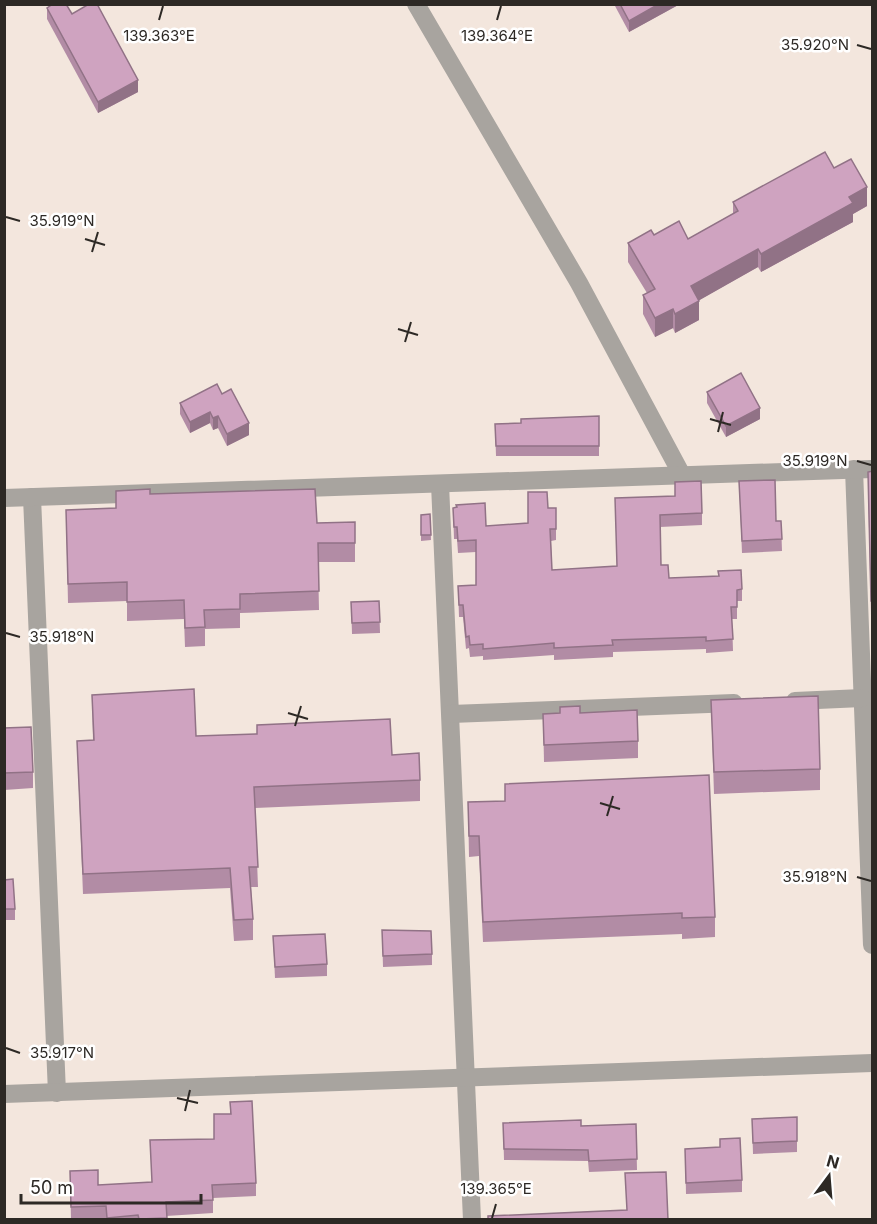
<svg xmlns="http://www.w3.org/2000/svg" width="877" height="1224" viewBox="0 0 877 1224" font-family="Inter,sans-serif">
<rect width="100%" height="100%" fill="#f3e6dd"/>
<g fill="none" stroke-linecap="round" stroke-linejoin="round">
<g stroke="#a8a49f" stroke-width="18">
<polyline points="416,4 579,283 683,477"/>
<polyline points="854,469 872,945"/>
<polyline points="440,484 472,1220"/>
<polyline points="32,497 57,1093"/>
<polyline points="4,498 872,469"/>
<polyline points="795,701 862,698"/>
<polyline points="451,714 734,703"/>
<polyline points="4,1094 872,1063"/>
</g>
</g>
<g fill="#b28ca5">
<polygon points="615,4 680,4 629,32 615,6"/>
<polygon points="47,8 72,14 138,92 98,113 47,19"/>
<polygon points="834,168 867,206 853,214 853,222 761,272 758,267 699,300 699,320 675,333 673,328 655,337 643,314 643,295 647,293 628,262 628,243 654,235 688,239 733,214 733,202"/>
<polygon points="707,392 760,419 726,437 707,403"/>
<polygon points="222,394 249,435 227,446 218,428 213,430 210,423 190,433 180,414 180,403"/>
<polygon points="599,416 599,456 496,456 495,424 521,423"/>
<polygon points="873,471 873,615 871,615 868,486"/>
<polygon points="739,481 776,521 781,521 782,551 742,553"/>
<polygon points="675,482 702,513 702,525 660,527 661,565 669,578 742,589 742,601 737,601 737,619 732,619 733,651 706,653 706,649 613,652 613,657 554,660 554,655 483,660 483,656 470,657 469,648 466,649 463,617 459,617 458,586 476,585 476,552 458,553 457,539 454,539 453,508 486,526 528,523 548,508 556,508 556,540 551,541 552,570 617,566 675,496"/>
<polygon points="116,491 150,494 317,523 355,522 355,562 318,562 319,610 240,613 240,628 205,629 205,646 185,647 184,619 127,621 127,601 68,603 66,510 116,508"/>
<polygon points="430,514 431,540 421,541 421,515"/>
<polygon points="379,601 380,633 352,634 351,602"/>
<polygon points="92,695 196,736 392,755 420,780 420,801 255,808 258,887 251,887 253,919 253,940 234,941 230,888 83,894 77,741 93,740"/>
<polygon points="711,700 820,769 820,790 714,794"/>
<polygon points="580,713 638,741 638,758 544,762 543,714"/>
<polygon points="4,728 33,772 33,788 4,790"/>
<polygon points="505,784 715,917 715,937 682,939 682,934 483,942 479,856 469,857 468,802 505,801"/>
<polygon points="4,880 15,909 15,920 4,920"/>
<polygon points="382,930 432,954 432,965 383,967"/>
<polygon points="273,936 327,964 327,976 275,978"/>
<polygon points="230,1102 256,1183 256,1196 213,1198 213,1213 166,1216 167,1220 71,1220 70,1171 98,1185 152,1182 150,1140 214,1139 230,1114"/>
<polygon points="797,1117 797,1152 753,1154 752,1119"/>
<polygon points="503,1123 581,1126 636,1124 637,1170 589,1172 588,1161 504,1160"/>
<polygon points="720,1147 742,1180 742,1192 686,1194 685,1149"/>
</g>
<g fill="#917286">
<polygon points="659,4 680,4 629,32 629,21"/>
<polygon points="138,80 138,92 98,113 98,102"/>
<polygon points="867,187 867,206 853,214 853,222 761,272 761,254 849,197"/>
<polygon points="758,249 758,267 691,305 691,286"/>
<polygon points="699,301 699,320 675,333 675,314"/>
<polygon points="673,309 673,328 655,337 655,318"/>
<polygon points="760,408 760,419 726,437 726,426"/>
<polygon points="210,412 210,423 190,433 190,422"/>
<polygon points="218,416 218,428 213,430 213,418"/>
<polygon points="249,423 249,435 227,446 227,434"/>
</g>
<g fill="#cfa3c0" stroke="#917286" stroke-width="1.5">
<polygon points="53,4 66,4 72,14 89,4 97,4 138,80 98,102 47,8"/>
<polygon points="620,4 659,4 629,21"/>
<polygon points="825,152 834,168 851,159 867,187 849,197 853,203 761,254 758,249 691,286 699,301 675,314 673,309 655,318 643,295 655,289 628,243 651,230 654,235 679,221 688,239 738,211 733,202"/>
<polygon points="741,373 760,408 726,426 707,392"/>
<polygon points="217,384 222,394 231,389 249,423 227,434 218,416 213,418 210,412 190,422 180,403"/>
<polygon points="599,416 599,446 496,446 495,424 521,423 521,419"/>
<polygon points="873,471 873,601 871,601 868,472"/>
<polygon points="775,480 776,521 781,521 782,539 742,541 739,481"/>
<polygon points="701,481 702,513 660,515 661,565 668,565 669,578 719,576 718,571 741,570 742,589 737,590 737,607 731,607 733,639 706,641 706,637 612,640 613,645 554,648 554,643 483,649 483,644 470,645 469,636 466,637 463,605 459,605 458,586 476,585 476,540 458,541 457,527 454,527 453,508 457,507 456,505 485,503 486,526 528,523 528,492 547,492 548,508 556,508 556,529 550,529 552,570 617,566 615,498 675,496 675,482"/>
<polygon points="150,489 150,494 315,489 317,523 355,522 355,543 318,543 319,591 240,594 240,609 204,610 205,627 185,628 184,600 127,602 127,582 68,584 66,510 116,508 116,491"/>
<polygon points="430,514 431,535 421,535 421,515"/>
<polygon points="379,601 380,622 352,623 351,602"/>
<polygon points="194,689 196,736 257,734 257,725 390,719 392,755 419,753 420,780 254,787 258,867 249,867 253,919 234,920 230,868 83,874 77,741 94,740 92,695"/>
<polygon points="818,696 820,769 714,772 711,700"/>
<polygon points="580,706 580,713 637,710 638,741 544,745 543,714 560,713 560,707"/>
<polygon points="31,727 33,772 4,773 4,728"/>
<polygon points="709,775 715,917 682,918 682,913 483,922 479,836 469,836 468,802 505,801 505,784"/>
<polygon points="13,879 15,909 4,909 4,880"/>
<polygon points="382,930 431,931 432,954 383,956"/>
<polygon points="325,934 327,964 275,967 273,936"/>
<polygon points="252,1101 256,1183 212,1185 213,1200 166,1202 167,1218 139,1219 138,1215 107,1218 106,1206 71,1207 70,1171 98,1170 98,1185 152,1182 150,1140 214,1139 214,1114 231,1114 230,1102"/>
<polygon points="797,1117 797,1141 753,1143 752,1119"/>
<polygon points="581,1120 581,1126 636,1124 637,1159 589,1161 588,1150 504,1149 503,1123"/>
<polygon points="740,1138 742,1180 686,1183 685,1149 720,1147 720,1139"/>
<polygon points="666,1172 668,1220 488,1220 488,1216 627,1210 625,1173"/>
</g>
<path fill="none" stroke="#2d2925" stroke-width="2" d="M159 20 163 6M497 20 501 6M857 45 871 49M6 217 20 221M85 239 105 245M92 252 98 232M398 329 418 335M405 342 411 322M710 419 731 425M718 432 723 412M857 461 871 465M6 633 20 637M288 713 308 719M295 726 301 706M600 803 620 809M607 816 613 796M857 877 871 881M6 1048 20 1053M177 1098 198 1103M185 1111 190 1090M492 1218 496 1204"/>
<g font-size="15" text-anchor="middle" fill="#2d2925" stroke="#fff" stroke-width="5" stroke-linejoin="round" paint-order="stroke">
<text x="159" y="41">139.363°E</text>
<text x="497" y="41">139.364°E</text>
<text x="815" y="50">35.920°N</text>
<text x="62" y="226">35.919°N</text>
<text x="815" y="466">35.919°N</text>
<text x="62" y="642">35.918°N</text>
<text x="815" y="882">35.918°N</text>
<text x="62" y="1058">35.917°N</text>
<text x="496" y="1194">139.365°E</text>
</g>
<rect width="877" height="1224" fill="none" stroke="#2d2925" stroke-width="12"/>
<g transform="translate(829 1176) rotate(16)" stroke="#ffffff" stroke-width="4.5" paint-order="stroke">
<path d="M0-4.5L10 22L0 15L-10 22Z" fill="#2d2925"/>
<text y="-9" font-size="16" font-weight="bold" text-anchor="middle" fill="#2d2925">N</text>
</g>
<path d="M21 1194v9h180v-9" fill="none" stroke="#2d2925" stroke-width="3"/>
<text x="30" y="1194" font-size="18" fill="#2d2925" stroke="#ffffff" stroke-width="4.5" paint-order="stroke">50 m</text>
</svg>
